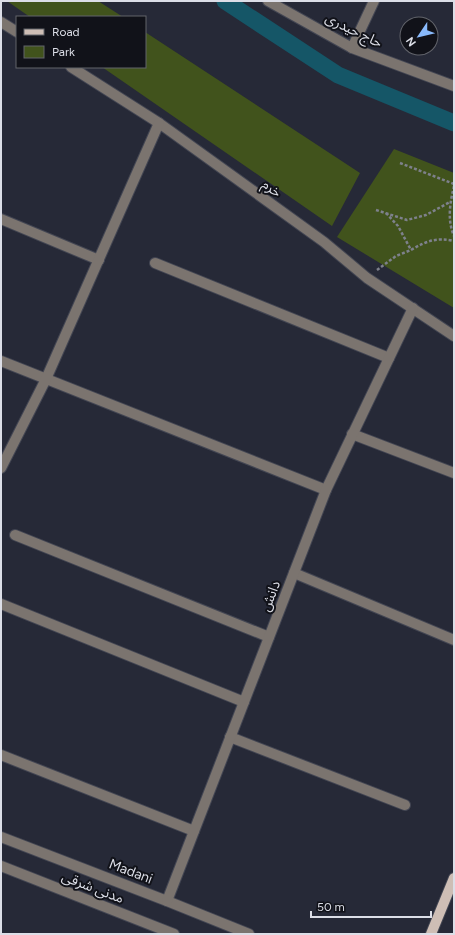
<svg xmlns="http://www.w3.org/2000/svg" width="455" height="935" viewBox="0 0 455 935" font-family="Figtree,'Noto Sans Arabic',sans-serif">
<rect width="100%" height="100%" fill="#262937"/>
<g fill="#41531c">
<polygon points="7,1 98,1 123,17 30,17"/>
<polygon points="145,32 360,173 332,226 102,67 145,67"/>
<polygon points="394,149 454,173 454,308 337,237"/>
</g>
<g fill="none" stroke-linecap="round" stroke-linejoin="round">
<polyline stroke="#155667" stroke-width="17" points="225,1 338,75 454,123"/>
<defs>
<g id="minor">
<polyline points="268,1 352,48 454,86"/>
<polyline points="1,22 17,32"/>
<polyline points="352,48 374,1"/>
<polyline points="71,67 159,123 324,242 367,278 454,336"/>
<polyline points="1,219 99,260"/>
<polyline points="155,263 389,358"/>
<polyline points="1,361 326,490"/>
<polyline points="352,434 454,473"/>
<polyline points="1,468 46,379 159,123"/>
<polyline points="15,535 269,637"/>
<polyline points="294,573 454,640"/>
<polyline points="1,604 244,702"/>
<polyline points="230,737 405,805"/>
<polyline points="1,755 194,831"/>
<polyline points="1,837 167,901 249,934"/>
<polyline points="1,866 174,934"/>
<polyline points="167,901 326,490 413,308"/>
</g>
<polyline id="major" points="431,934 454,878"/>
</defs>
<use href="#minor" stroke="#434653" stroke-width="12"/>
<use href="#major" stroke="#434653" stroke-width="12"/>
<g stroke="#7e818c" stroke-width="2.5" stroke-dasharray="3 2" stroke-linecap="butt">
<polyline points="400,163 454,184"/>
<path d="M454 186C450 203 447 220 454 236"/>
<polyline points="376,210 407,220 426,215 450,202"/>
<path d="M386 213 398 226 411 250C426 241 437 237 454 241"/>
<polyline points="377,270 396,256 411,250"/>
</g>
<use href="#minor" stroke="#7b746f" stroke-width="10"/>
<use href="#major" stroke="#cebeb5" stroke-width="10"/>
</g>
<g text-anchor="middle" stroke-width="4" stroke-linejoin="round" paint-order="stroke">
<g font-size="14" fill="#dcdee7" stroke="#111219">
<text transform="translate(354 30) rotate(26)" y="5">حاج حیدری</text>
<text transform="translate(272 188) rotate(36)" y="5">خرم</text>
<text transform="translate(270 596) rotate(-69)" y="5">دانش</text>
<text transform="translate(131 871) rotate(21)" y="5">Madani</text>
<text transform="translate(93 887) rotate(21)" y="5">مدنی شرقی</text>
</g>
</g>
<rect width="455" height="935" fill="none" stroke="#dcdee7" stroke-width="4"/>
<rect x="16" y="16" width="130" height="52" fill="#111219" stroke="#62646b"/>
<rect x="24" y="29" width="20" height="6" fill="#cebeb5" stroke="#62646b"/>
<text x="52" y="36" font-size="12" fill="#dcdee7">Road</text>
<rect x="24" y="46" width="20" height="12" fill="#41531c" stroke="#62646b"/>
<text x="52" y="56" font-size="12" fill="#dcdee7">Park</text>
<g transform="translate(419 36) rotate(235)"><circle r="19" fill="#111219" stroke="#62646b"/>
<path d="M0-3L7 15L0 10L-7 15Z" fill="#89bafc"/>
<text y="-6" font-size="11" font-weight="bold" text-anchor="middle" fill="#dcdee7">N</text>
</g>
<path d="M311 911v6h120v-6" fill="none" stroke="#dcdee7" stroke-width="2"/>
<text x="317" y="911" font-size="12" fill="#dcdee7" stroke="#111219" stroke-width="3" paint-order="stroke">50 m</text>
</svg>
